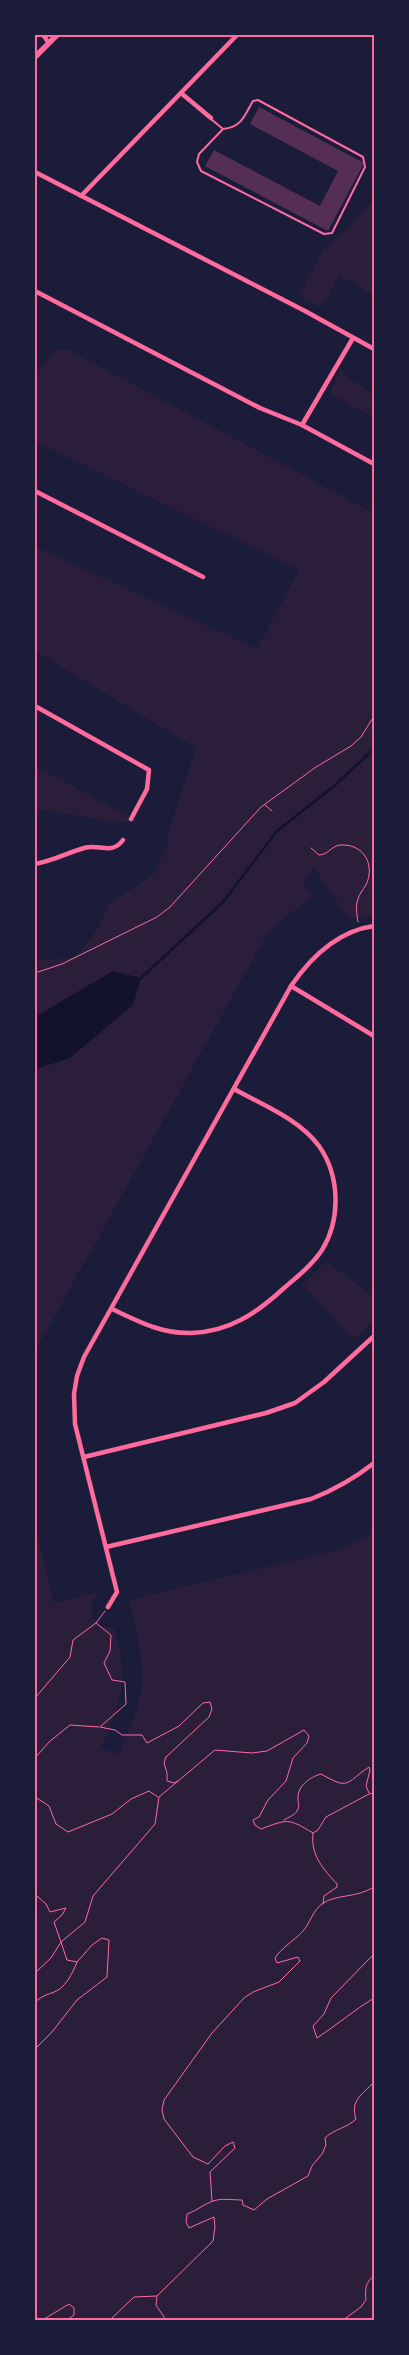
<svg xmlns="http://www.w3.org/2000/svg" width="409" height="2355" viewBox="0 0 409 2355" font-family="Raleway,sans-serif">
<rect width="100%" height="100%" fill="#1b1b3a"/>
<g fill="#2a1e3b">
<polygon points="374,200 374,296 339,275 321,308 299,296 324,248 327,249"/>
<polygon points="55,350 69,350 374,513 374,915 355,919 347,916 314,868 303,883 312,896 268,932 35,1352 35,1069 70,1058 113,971 35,1017 35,961 76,957 98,928 110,903 153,875 167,847 169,830 196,748 35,651 35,546 257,649 299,570 35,441 35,372 40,369"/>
<polygon points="340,368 351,380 374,394 374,418 330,394"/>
<polygon points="35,766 143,824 111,821 35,809"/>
<polygon points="326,1261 374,1297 374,1320 354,1339 303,1285"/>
<path d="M35 1523 54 1603 100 1592C89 1603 88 1616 101 1626L114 1628C129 1680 123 1699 101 1747L118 1755C150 1688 146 1671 129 1600L337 1550 374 1533V2320H35Z"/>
</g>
<polygon fill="#12122b" points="113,971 141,978 133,1005 70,1058 35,1069 35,1017"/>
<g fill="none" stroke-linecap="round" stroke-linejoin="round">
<polyline stroke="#12122b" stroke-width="2.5" points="141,978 223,902 277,831 334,786 374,749"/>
</g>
<polygon fill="#542f53" points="259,107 364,163 328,231 205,166 214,150 320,206 338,171 250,124"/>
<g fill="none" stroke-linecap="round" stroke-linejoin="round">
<g stroke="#ff6b9d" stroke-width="1">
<polyline points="265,805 272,811"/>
<path d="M311 848 319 855C329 855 332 844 343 845 365 845 375 866 366 885 363 890 359 894 358 899 355 907 357 914 358 922"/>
<polyline points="35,973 62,964 157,917 170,907 261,807 316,767 351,746 361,737 374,716"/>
<polyline points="96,1623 111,1635 110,1651 104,1663 112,1680 125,1682 126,1704 100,1727 115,1730 122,1735 142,1735 147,1743 179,1726 203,1703 210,1702 212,1709 209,1717 166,1757 164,1763 167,1773 167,1781 174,1783 178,1781"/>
<polyline points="35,1698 70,1657 73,1640 96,1623 105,1611"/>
<polyline points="35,1758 49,1742 70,1725 99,1727"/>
<polyline points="35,1797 49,1806 56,1824 68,1832 112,1814 131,1799 149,1791 158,1797"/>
<path d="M284 1820C289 1817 295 1815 297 1811 300 1806 298 1804 298 1799 297 1786 310 1777 321 1774 350 1790 344 1784 369 1767L370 1770 366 1786 369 1793"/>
<path d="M313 1833C310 1855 324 1870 337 1884V1887L324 1896 323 1904"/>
<polyline points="35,1896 37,1896 46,1904 50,1912 66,1908 62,1915 54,1922 61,1942 51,1958 35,1973"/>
<path d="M374 1954 331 1998 324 2014 313 2026 317 2038C337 2025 354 2010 374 1998"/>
<path d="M35 2002C41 1997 45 1995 52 1993 66 1988 72 1974 77 1962"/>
<path d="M35 2049 52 2032 77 2000 107 1977 109 1940 102 1938 92 1945 77 1962 67 1960 61 1942 85 1922 93 1896 155 1824 159 1797 215 1750 252 1753 267 1751 304 1730 309 1736 307 1743 293 1758 286 1781 268 1800 259 1817 253 1820 255 1825 261 1829C288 1819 288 1818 313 1833L318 1830 326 1817 369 1794 374 1793"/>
<path d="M212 2201 210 2172 235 2148 233 2142 225 2146 208 2164 193 2157 164 2119 162 2110 164 2100 212 2033 244 1998 253 1992 279 1982 300 1961 298 1957 277 1963 275 1958C282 1947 294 1941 303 1931 310 1923 313 1910 323 1903 338 1894 357 1898 374 1887"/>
<polyline points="157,2297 156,2305 166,2320"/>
<polyline points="35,2318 44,2319 69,2304 74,2308 74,2315 67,2320"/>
<path d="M110 2320 134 2297 157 2296 213 2241 215 2227 214 2217 189 2228 186 2222 187 2214C196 2211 204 2204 213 2201 221 2198 233 2200 242 2200L243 2205 254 2210 267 2199 308 2176 312 2166 322 2154 326 2145 325 2138C334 2129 347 2128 356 2119 350 2100 362 2095 374 2082"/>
<path d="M343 2320 361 2307 366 2300C365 2290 365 2282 374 2276"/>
</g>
<path stroke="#ff6b9d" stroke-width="2" d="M211 119 223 129C242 127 244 116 253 101L258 100 363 157 365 167 332 233 324 234 201 171 197 162 199 154 223 129"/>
<g stroke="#ff6b9d" stroke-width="4.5">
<polyline points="43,35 49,43"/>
<polyline points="181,93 211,118"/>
<polyline points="35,172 305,311 374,349"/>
<polyline points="81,196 237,35"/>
<polyline points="35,291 260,408 302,425 374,464"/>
<polyline points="302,425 353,338"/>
<polyline points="35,491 203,577"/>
<polyline points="35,706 149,770 147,789 131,819"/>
<path d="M35 864C53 861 67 853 84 848 99 843 111 856 123 840"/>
<polyline points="291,986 374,1036"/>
<path d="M112 1309C138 1321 161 1334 191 1333 229 1332 257 1313 284 1288 297 1277 312 1265 322 1250 341 1219 340 1176 319 1146 299 1119 263 1105 234 1089"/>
<polyline points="84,1457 266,1413 295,1403 324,1382 374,1336"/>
<path d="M106 1547 311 1499C334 1490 355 1478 374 1463"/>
<path d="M108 1607 117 1592 75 1424 74 1394 77 1376 84 1357 291 986C311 957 337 931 374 926"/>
</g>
<polyline stroke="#ff6b9d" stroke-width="5.5" points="35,57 57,35"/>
</g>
<rect width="409" height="2355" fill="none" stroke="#1b1b3a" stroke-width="72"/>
<rect x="36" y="36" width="337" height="2283" fill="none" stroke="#ff6b9d" stroke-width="2"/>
</svg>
